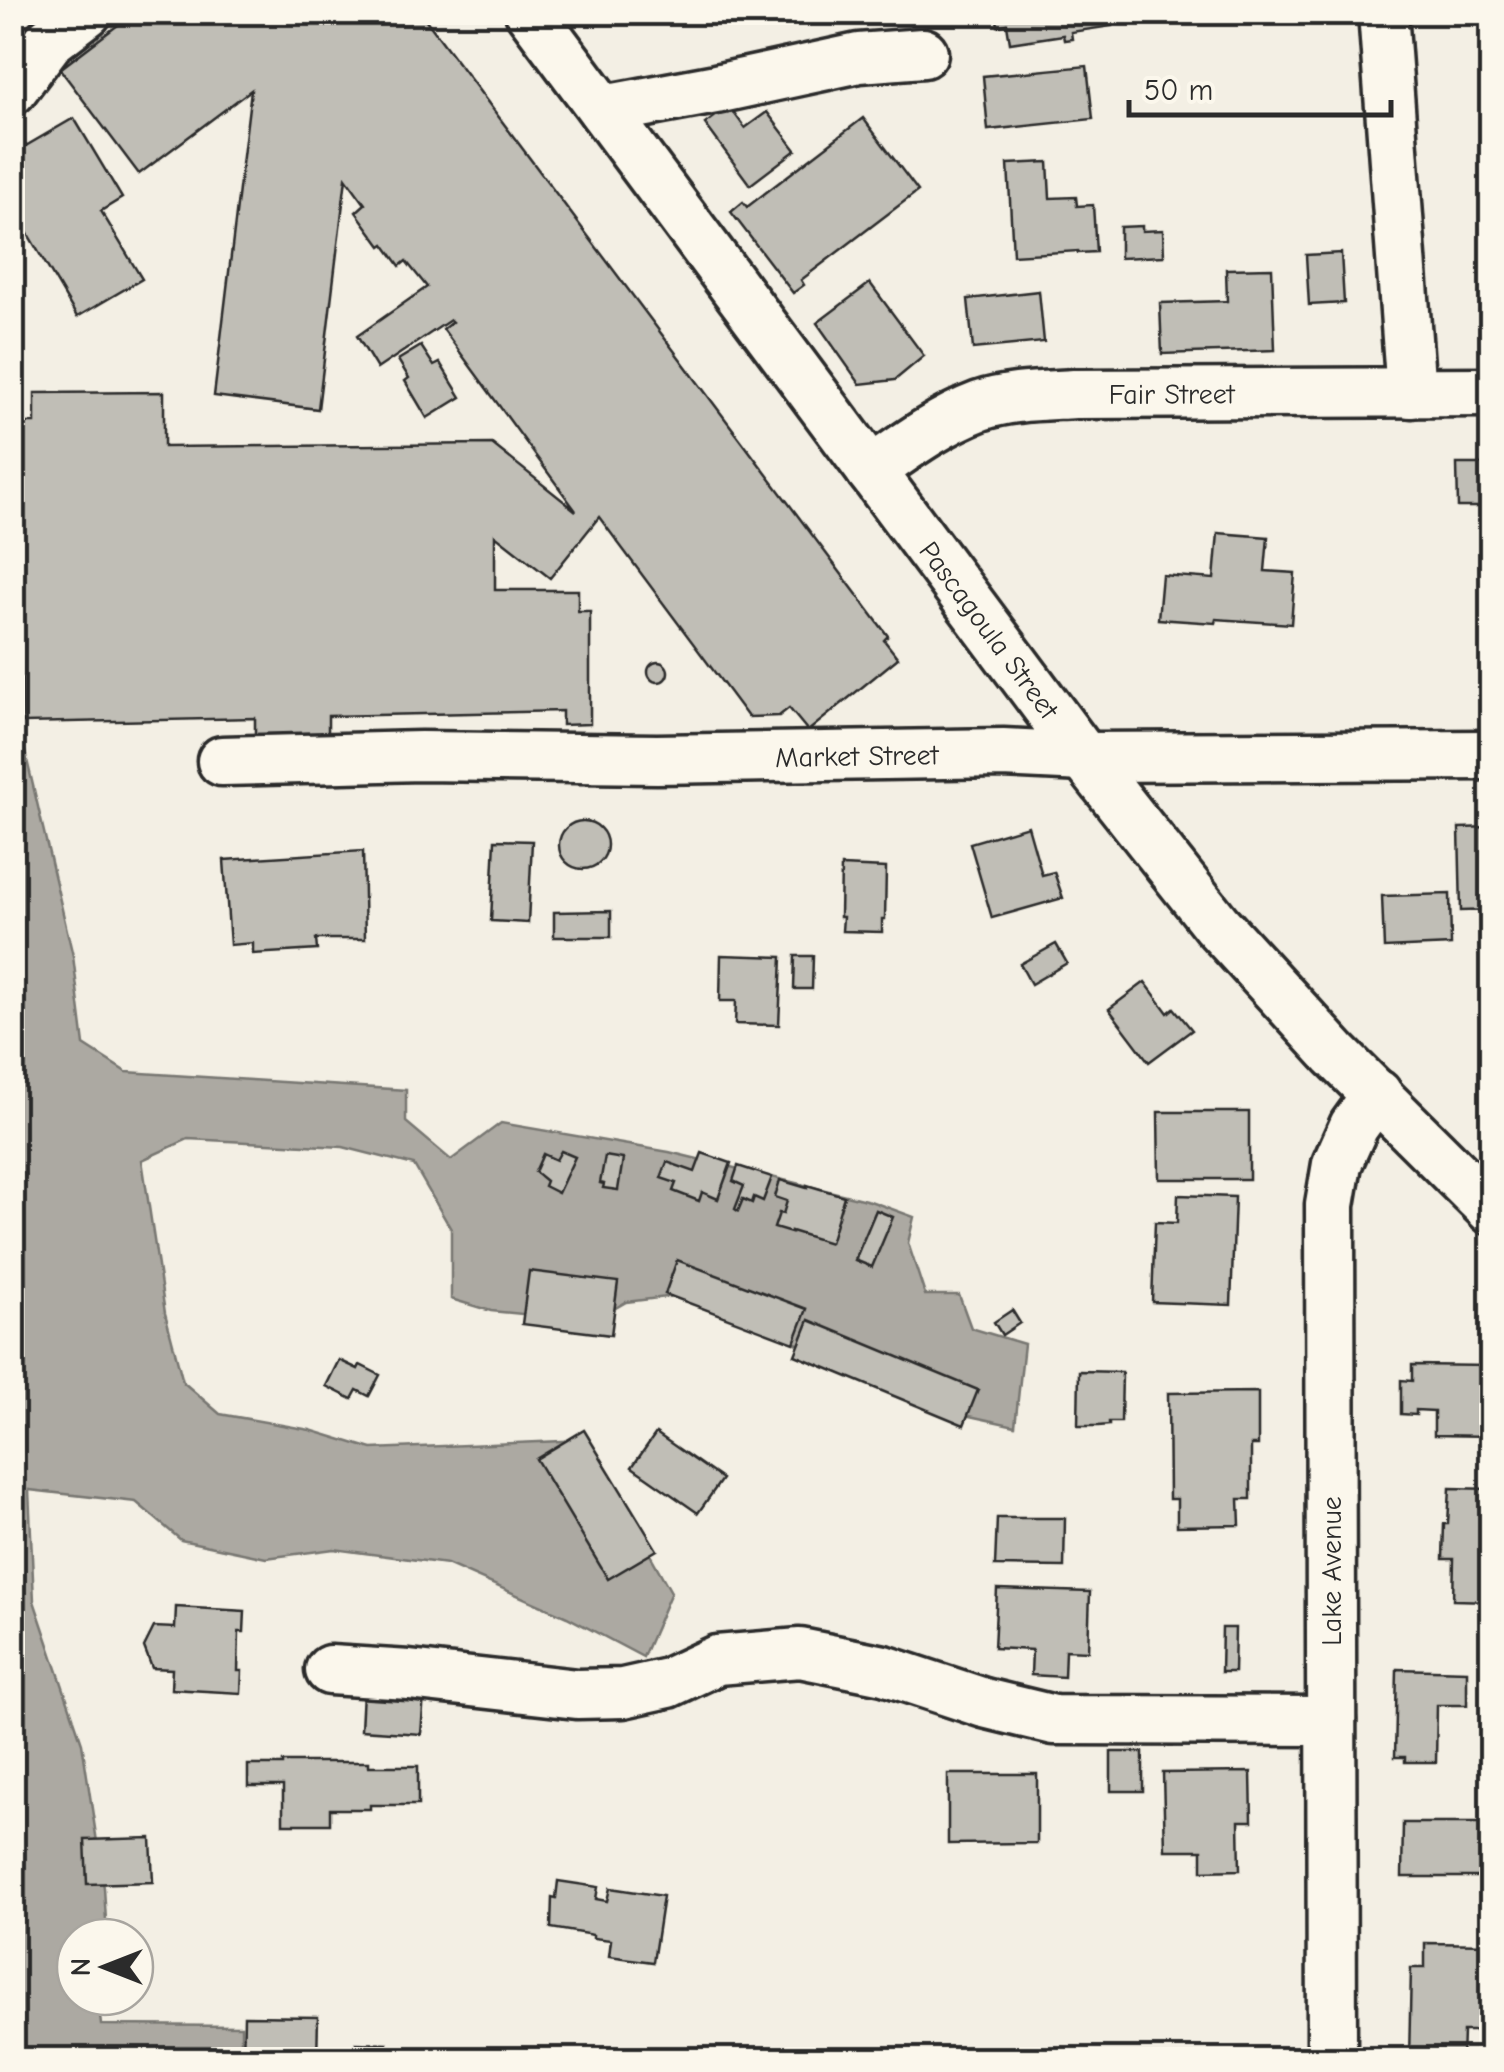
<svg xmlns="http://www.w3.org/2000/svg" width="1504" height="2072" viewBox="0 0 1504 2072" font-family="'Comic Neue',sans-serif">
<rect width="100%" height="100%" fill="#f3efe4"/>
<filter id="ink" filterUnits="userSpaceOnUse"><feTurbulence type="fractalNoise" baseFrequency=".01" numOctaves="2"/><feDisplacementMap in="SourceGraphic" scale="20" xChannelSelector="R" yChannelSelector="G"/><feConvolveMatrix kernelMatrix="1 2 1 2 8 2 1 2 1" color-interpolation-filters="sRGB"/></filter>
<g filter="url(#ink)">
<polygon fill="#aca9a2" stroke="#787772" stroke-width="2.5" points="12,696 73,956 84,1045 126,1072 406,1090 406,1122 451,1160 501,1123 669,1152 870,1201 914,1217 908,1243 925,1295 959,1295 971,1328 1024,1344 1015,1426 965,1415 683,1295 626,1302 593,1321 491,1311 451,1299 451,1229 414,1165 343,1147 188,1139 142,1160 165,1313 183,1382 220,1414 310,1430 372,1449 586,1440 671,1592 643,1657 567,1617 447,1564 334,1549 266,1558 181,1540 136,1502 29,1490 34,1601 82,1743 104,1888 107,1937 75,1937 75,1997 98,1997 101,2025 241,2026 241,2059 13,2059"/>
<g fill="#c0beb6" stroke="#2b2b2b" stroke-width="2.5">
<polygon points="135,12 420,12 888,636 884,640 898,658 808,731 789,708 779,716 748,717 599,517 550,578 495,535 495,590 578,590 578,611 590,611 590,724 562,725 562,711 328,716 328,738 255,739 255,718 23,723 21,612 12,600 12,423 35,423 35,393 164,392 164,447 492,444 576,511 443,329 452,322 450,320 377,369 357,336 427,287 406,261 400,266 384,244 381,246 356,212 365,204 346,178 318,409 214,396 251,90 139,174 60,69"/>
<polygon points="996,12 1110,12 1112,26 1071,32 1072,39 1064,40 1063,35 1010,43 1007,24 998,26"/>
<polygon points="1087,66 1093,119 988,130 983,76"/>
<polygon points="729,106 745,128 767,112 796,150 750,185 705,124"/>
<polygon points="74,118 122,198 101,211 142,279 77,317 12,207 12,154"/>
<polygon points="863,118 918,191 801,280 804,285 793,293 731,212 743,202 747,207"/>
<polygon points="1048,162 1050,198 1076,197 1077,206 1093,205 1096,252 1078,253 1078,251 1013,255 1008,164"/>
<polygon points="1142,226 1142,231 1163,230 1164,256 1120,258 1120,227"/>
<polygon points="1341,253 1344,303 1309,305 1306,255"/>
<polygon points="1272,268 1275,350 1162,354 1160,303 1227,301 1226,269"/>
<polygon points="870,283 924,356 895,380 860,384 817,323"/>
<polygon points="1039,291 1044,342 973,349 968,299"/>
<polygon points="421,346 434,366 440,363 461,397 427,418 405,381 409,378 398,360"/>
<polygon points="1457,464 1492,464 1492,507 1458,507"/>
<polygon points="1218,533 1268,537 1265,571 1295,573 1291,624 1216,619 1215,623 1158,619 1162,575 1214,579"/>
<circle cx="658" cy="672" r="10"/>
<circle cx="583" cy="845" r="24"/>
<polygon points="1028,826 1042,875 1054,872 1063,898 992,918 970,843"/>
<polygon points="1492,827 1492,910 1461,911 1459,828"/>
<polygon points="495,840 532,841 528,923 491,921"/>
<polygon points="363,851 365,939 316,939 317,950 253,954 253,943 230,945 224,860"/>
<polygon points="841,866 886,868 885,919 882,919 882,932 842,931 843,917 840,917"/>
<polygon points="1450,894 1451,945 1384,948 1382,896"/>
<polygon points="611,911 611,937 554,937 554,912"/>
<polygon points="1056,944 1067,963 1031,984 1020,964"/>
<polygon points="721,955 782,957 779,1025 735,1024 736,1001 720,1001"/>
<polygon points="795,956 813,956 812,989 794,989"/>
<polygon points="1145,982 1168,1013 1174,1008 1192,1030 1149,1062 1109,1009"/>
<polygon points="1158,1112 1249,1112 1249,1179 1159,1179"/>
<polygon points="561,1151 575,1157 558,1193 544,1186 546,1181 535,1172 543,1154 556,1160"/>
<polygon points="702,1153 731,1163 718,1199 702,1192 699,1201 673,1191 676,1183 661,1178 667,1162 695,1172"/>
<polygon points="605,1156 623,1159 618,1190 603,1188 604,1184 600,1183"/>
<polygon points="738,1166 772,1177 763,1201 754,1197 752,1203 743,1199 738,1211 735,1209 744,1186 733,1181"/>
<polygon points="780,1180 807,1188 807,1185 844,1196 830,1243 791,1231 791,1233 774,1228 779,1213 783,1214 787,1201 775,1197"/>
<polygon points="1178,1195 1235,1197 1231,1305 1152,1302 1155,1222 1177,1223"/>
<polygon points="876,1210 893,1217 872,1267 855,1260"/>
<polygon points="677,1260 807,1309 794,1343 665,1294"/>
<polygon points="529,1271 618,1282 611,1335 522,1324"/>
<polygon points="1012,1310 1020,1323 1002,1335 994,1322"/>
<polygon points="809,1320 978,1390 964,1425 795,1355"/>
<polygon points="339,1360 358,1369 360,1365 380,1375 369,1396 357,1390 352,1399 326,1386"/>
<polygon points="1412,1365 1492,1366 1491,1436 1434,1435 1434,1411 1416,1410 1416,1415 1401,1414 1401,1380 1412,1381"/>
<polygon points="1079,1371 1122,1372 1121,1422 1109,1422 1109,1425 1098,1426 1078,1426"/>
<polygon points="1258,1392 1258,1445 1251,1445 1251,1499 1239,1499 1240,1525 1177,1526 1177,1499 1169,1499 1168,1393"/>
<polygon points="584,1430 657,1550 608,1579 536,1459"/>
<polygon points="656,1433 722,1479 698,1513 632,1467"/>
<polygon points="1450,1488 1492,1489 1492,1601 1453,1600 1454,1559 1443,1559 1444,1524 1448,1524"/>
<polygon points="997,1518 1065,1518 1064,1567 995,1566"/>
<polygon points="997,1589 1090,1592 1088,1651 1065,1650 1064,1677 1031,1675 1032,1650 994,1648"/>
<polygon points="176,1607 245,1611 244,1632 239,1632 238,1671 242,1671 241,1693 171,1689 172,1669 152,1668 144,1647 154,1627 175,1628"/>
<polygon points="1222,1628 1235,1628 1234,1672 1221,1672"/>
<polygon points="1397,1669 1467,1671 1467,1705 1437,1705 1436,1762 1405,1762 1405,1757 1395,1757"/>
<polygon points="363,1691 424,1695 421,1734 361,1730"/>
<rect x="1111" y="1752" width="32" height="39"/>
<polygon points="283,1762 369,1762 369,1766 418,1766 418,1805 370,1805 370,1809 330,1809 330,1824 283,1824 283,1786 248,1786 248,1765 283,1765"/>
<polygon points="1251,1772 1252,1821 1239,1821 1240,1870 1202,1871 1202,1850 1165,1850 1163,1773"/>
<polygon points="948,1774 1037,1774 1037,1843 948,1844"/>
<polygon points="1403,1823 1482,1823 1482,1836 1492,1836 1492,1877 1402,1877"/>
<polygon points="151,1838 153,1882 87,1884 85,1840"/>
<polygon points="558,1881 598,1887 596,1899 607,1901 610,1888 663,1896 653,1962 609,1956 611,1940 593,1938 593,1935 551,1928 552,1897 556,1898"/>
<polygon points="1425,1943 1492,1944 1492,2027 1485,2027 1485,2031 1463,2031 1462,2060 1409,2060 1411,1968 1425,1968"/>
<polygon points="244,2016 318,2017 317,2060 243,2060"/>
<polygon points="356,2043 387,2044 387,2060 356,2060"/>
</g>
<g fill="none" stroke-linecap="round" stroke-linejoin="round">
<defs>
<g id="minor">
<path id="s1" d="M530 12 1084 757 1216 924 1335 1054 1492 1210"/>
<polyline points="1383,12 1411,393"/>
<polyline points="12,90 49,41 87,12"/>
<polyline points="603,110 716,89 859,58 923,53"/>
<path id="s2" d="M871 471C905 447 940 421 980 406 1009 396 1042 396 1074 394L1492 392"/>
<path id="s3" d="M222 761 421 756 657 759 1003 753 1084 757 1492 755"/>
<polyline points="330,1670 409,1675 577,1694 623,1693 668,1683 717,1660 800,1653 884,1670 984,1703 1054,1720 1331,1721"/>
<polyline points="1332,2060 1330,1205 1337,1164 1354,1126 1377,1094"/>
</g>
</defs>
<use href="#minor" stroke="#2b2b2b" stroke-width="55"/>
<use href="#minor" stroke="#fbf7ec" stroke-width="48"/>
</g>
</g>
<g text-anchor="middle" stroke-width="8" stroke-linejoin="round" paint-order="stroke">
<g font-size="28" fill="#2b2b2b" stroke="#fbf7ec">
<text dy="10" stroke="none"><textPath href="#s2" startOffset="320">Fair Street</textPath></text>
<text dy="10" stroke="none"><textPath href="#s1" startOffset="770">Pascagoula Street</textPath></text>
<text dy="10" stroke="none"><textPath href="#s3" startOffset="635">Market Street</textPath></text>
<text transform="translate(1331 1571) rotate(-90)" y="10">Lake Avenue</text>
</g>
</g>
<rect width="1504" height="2072" fill="none" stroke="#fbf7ec" stroke-width="50"/>
<rect x="25" y="25" width="1454" height="2022" fill="none" stroke="#2b2b2b" stroke-width="4" filter="url(#ink)"/>
<g transform="translate(105 1967) rotate(270)"><circle r="48" fill="#fbf7ec" stroke="#a8a59f" stroke-width="2.5"/>
<path d="M0-8L18 38L0 25L-18 38Z" fill="#2b2b2b"/>
<text y="-15" font-size="28" font-weight="bold" text-anchor="middle" fill="#2b2b2b">N</text>
</g>
<path d="M1129 100v15h262v-15" fill="none" stroke="#2b2b2b" stroke-width="5"/>
<text x="1144" y="100" font-size="30" fill="#2b2b2b" stroke="#fbf7ec" stroke-width="8" paint-order="stroke">50 m</text>
</svg>
